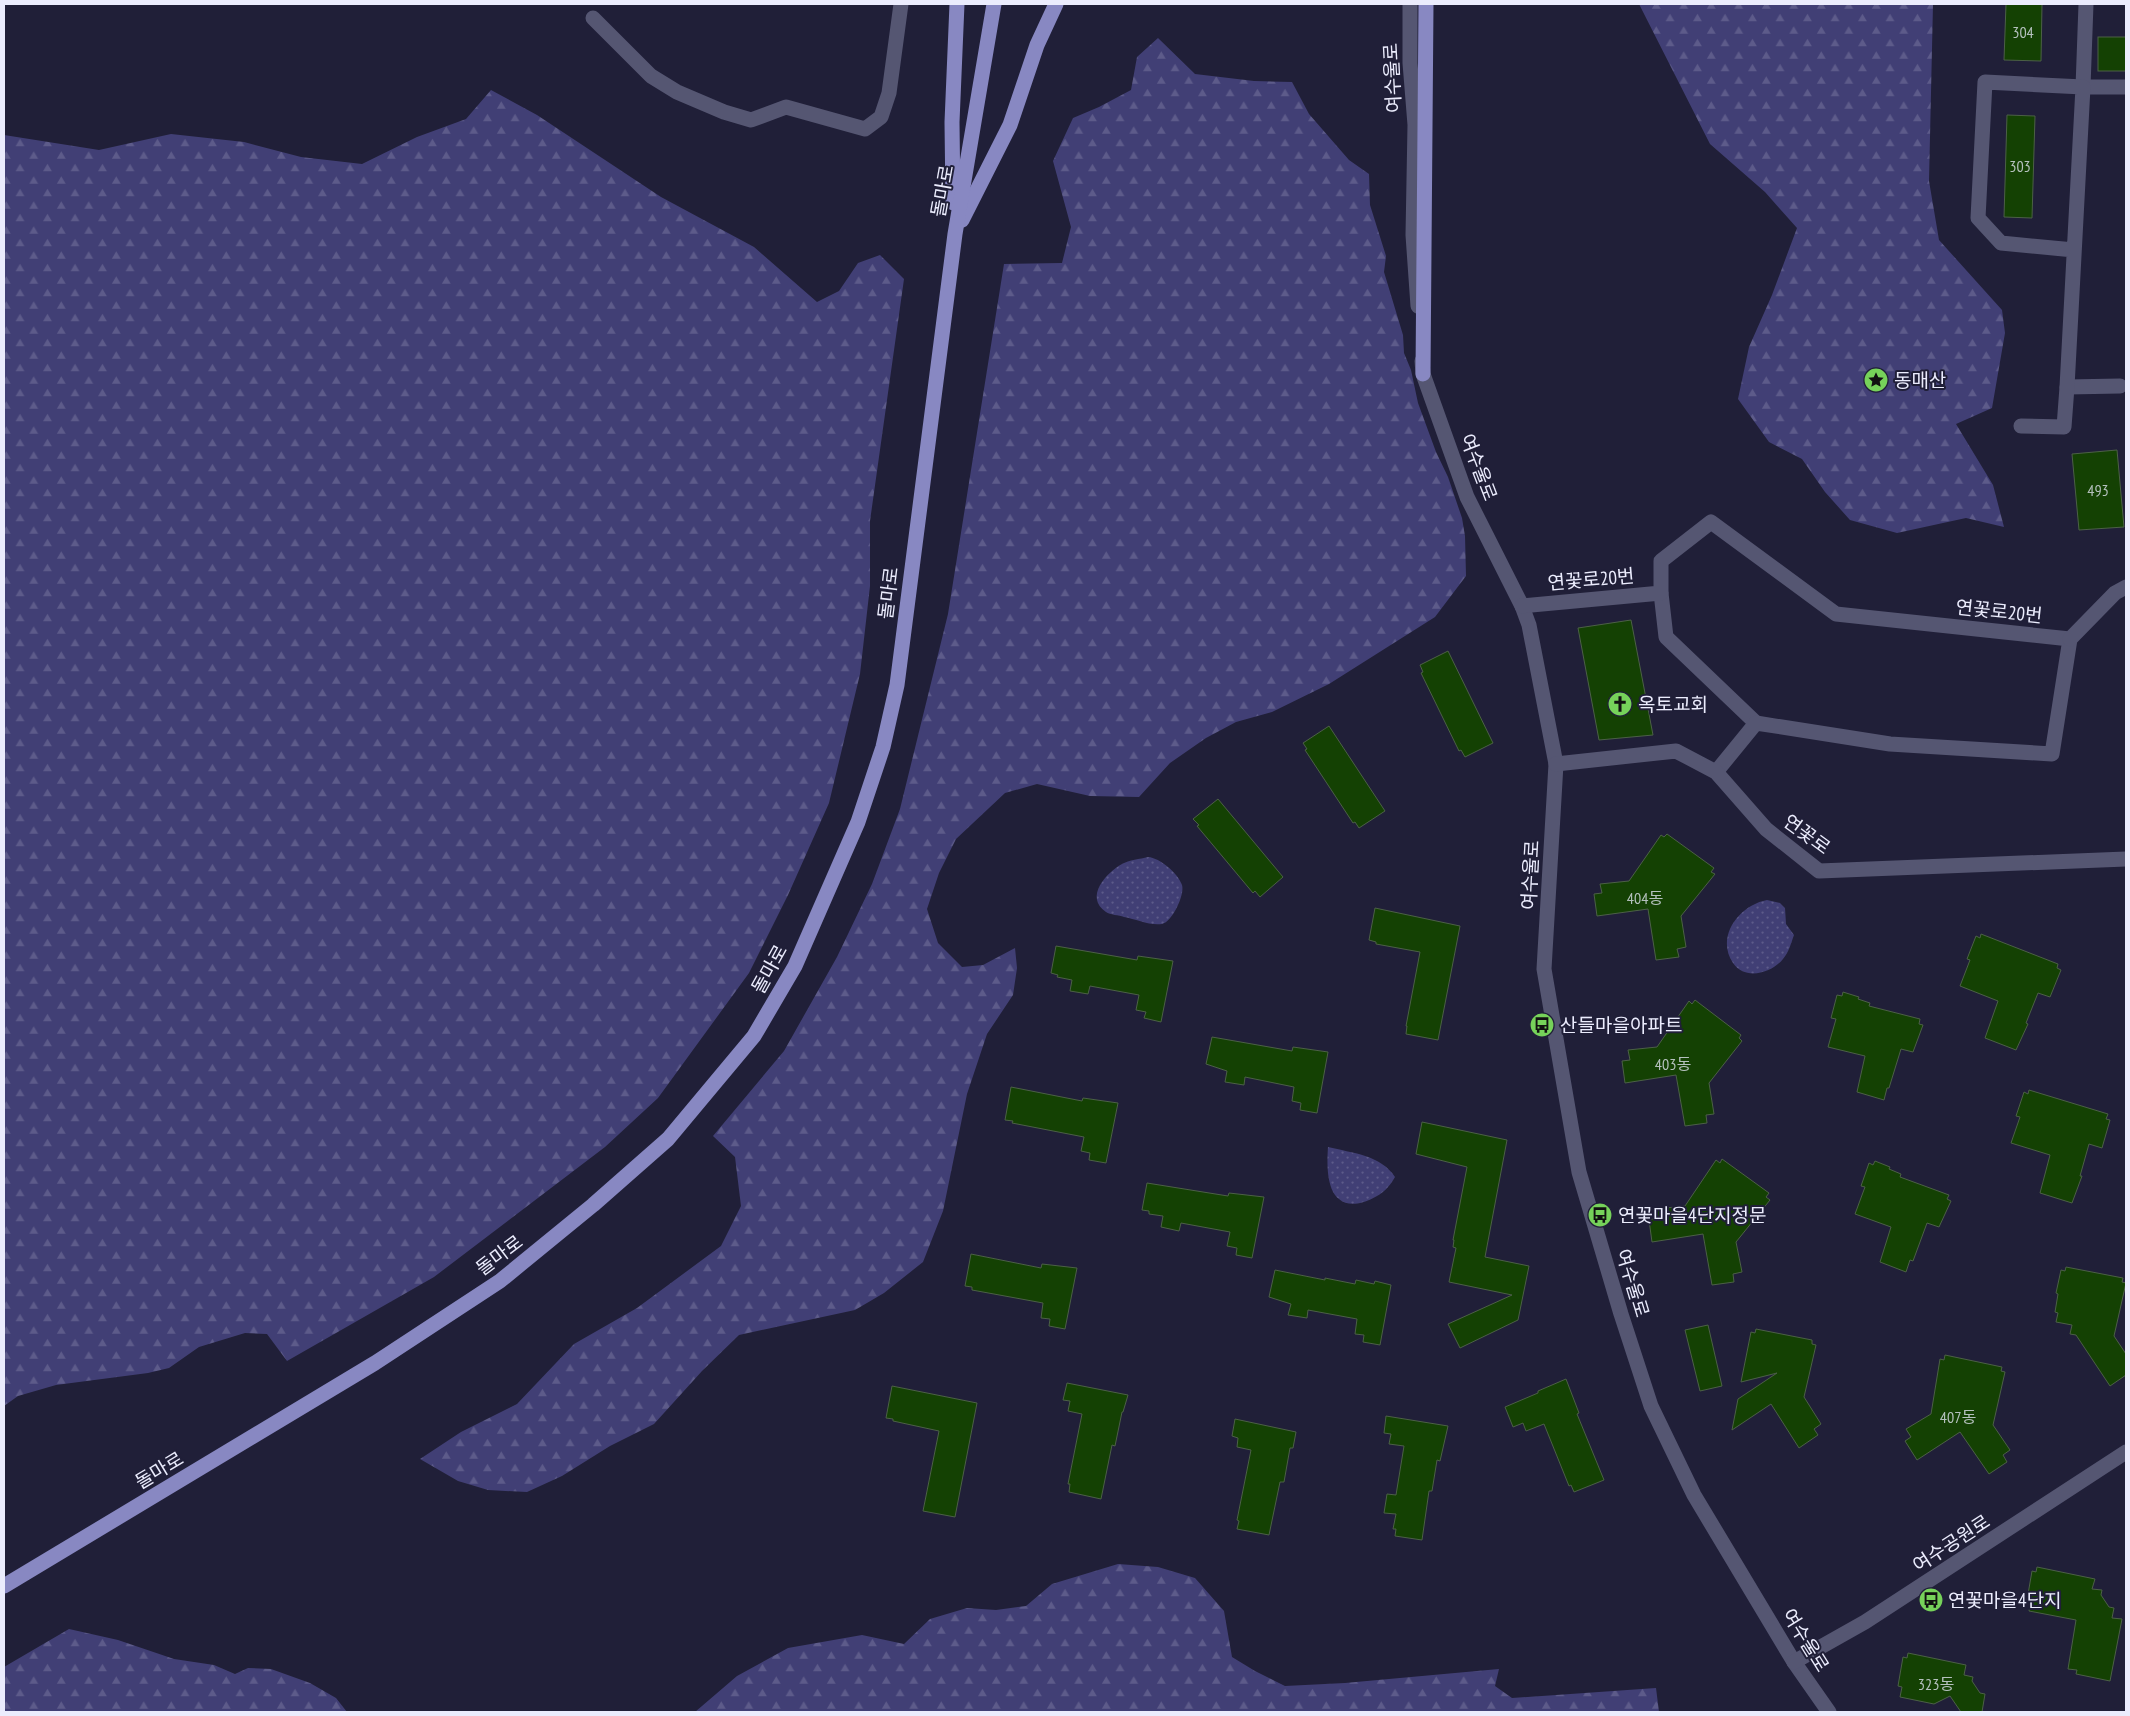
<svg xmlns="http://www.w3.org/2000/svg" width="2130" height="1716" viewBox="0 0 2130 1716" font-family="'PT Sans Narrow','Noto Sans KR',sans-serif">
<defs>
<pattern id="forest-firs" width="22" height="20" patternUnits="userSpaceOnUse" patternTransform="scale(1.25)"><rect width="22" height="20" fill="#413f75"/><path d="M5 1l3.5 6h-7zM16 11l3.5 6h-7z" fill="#5d5b8a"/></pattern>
<pattern id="park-dots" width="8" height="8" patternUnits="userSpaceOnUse" patternTransform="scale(1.25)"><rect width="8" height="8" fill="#413f75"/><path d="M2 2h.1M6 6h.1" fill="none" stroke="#5d5b8a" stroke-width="1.8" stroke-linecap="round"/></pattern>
</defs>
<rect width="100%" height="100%" fill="#201f38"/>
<g fill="url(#forest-firs)">
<polygon points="1639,4 1933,4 1929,181 1939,240 2002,310 2005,333 1992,408 1956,424 1993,485 2004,527 1966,518 1897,533 1850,520 1825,492 1802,459 1769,442 1738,399 1749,347 1772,295 1797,228 1765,192 1710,144"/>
<polygon points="1158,38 1195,74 1254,81 1292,82 1309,114 1349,160 1369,174 1370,205 1386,256 1384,272 1403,335 1404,353 1411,370 1418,403 1436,452 1448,477 1462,518 1465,536 1466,576 1435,617 1329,684 1272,712 1236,722 1206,738 1170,763 1139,797 1090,796 1037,784 1005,793 956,839 939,873 927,909 938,943 962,967 983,965 1015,948 1017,968 1013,995 987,1034 967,1094 943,1211 923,1262 884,1293 855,1310 739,1335 702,1371 654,1424 610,1446 562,1476 527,1492 488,1490 458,1481 420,1459 461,1432 517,1404 574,1344 637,1308 721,1246 741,1206 735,1157 713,1136 784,1051 837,957 872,884 900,809 948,614 1004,264 1062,263 1071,227 1053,161 1073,118 1099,107 1131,90 1137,57"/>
<polygon points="491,90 537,115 661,197 754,247 817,302 839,291 858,263 880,255 904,279 870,521 870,586 860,674 829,803 788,895 749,973 658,1098 605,1147 434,1277 287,1361 267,1334 245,1333 199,1347 169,1368 148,1373 56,1385 18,1396 4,1406 4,135 99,150 171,134 244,142 301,157 362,164 417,137 466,119"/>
<polygon points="1118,1564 1158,1567 1195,1578 1224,1611 1232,1657 1255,1671 1285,1686 1345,1683 1499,1669 1495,1686 1512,1698 1656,1688 1659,1712 695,1712 737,1676 788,1648 862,1635 904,1644 930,1619 967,1608 996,1610 1026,1606 1052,1584"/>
<polygon points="69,1629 118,1640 174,1659 214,1665 235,1674 248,1668 271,1669 310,1683 336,1698 347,1712 4,1712 4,1667"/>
</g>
<g fill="url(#park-dots)">
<path d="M1148 857C1160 858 1178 873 1182 885 1185 895 1172 922 1162 924 1150 926 1136 919 1124 917 1119 915 1110 915 1106 912 1084 897 1106 873 1122 864 1129 860 1140 859 1148 857Z"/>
<path d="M1767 900 1780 903 1785 908 1786 924 1794 935C1791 943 1789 952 1783 959 1772 973 1745 981 1733 963 1715 936 1740 905 1767 900Z"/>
<path d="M1328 1147C1352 1153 1381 1155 1395 1177 1393 1180 1391 1184 1388 1187 1379 1198 1352 1211 1339 1199 1326 1189 1327 1161 1328 1147Z"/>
</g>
<g fill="#144103" stroke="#4c6047">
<polygon points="2006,4 2042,4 2041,61 2004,60"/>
<rect x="2098" y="37" width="28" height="34"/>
<polygon points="2007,115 2035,116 2032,218 2004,217"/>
<polygon points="2117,450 2124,527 2079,530 2072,454"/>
<polygon points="1631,620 1653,735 1599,740 1578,628"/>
<polygon points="1448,651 1493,743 1465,757 1461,750 1459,751 1421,673 1423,672 1420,665"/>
<polygon points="1329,726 1385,811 1359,828 1355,822 1353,823 1305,750 1307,749 1303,743"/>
<polygon points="1218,799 1283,877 1260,897 1255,891 1253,893 1197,826 1199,825 1193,819"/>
<polygon points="1667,834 1714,868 1711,872 1715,874 1681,916 1686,947 1677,949 1679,957 1656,960 1648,909 1597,916 1594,894 1602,893 1600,884 1629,881 1661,835 1664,837"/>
<polygon points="1375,908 1460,926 1438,1040 1406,1034 1407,1026 1406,1026 1420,952 1376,944 1376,942 1369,940"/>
<polygon points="1981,934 2058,964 2057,968 2061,970 2050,997 2038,993 2026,1023 2028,1024 2016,1050 1985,1038 1998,1001 1960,986 1970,960 1967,959 1976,936 1980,938"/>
<polygon points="1056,946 1137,960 1138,956 1173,961 1161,1022 1144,1018 1146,1012 1136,1010 1139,995 1090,986 1088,994 1070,991 1072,980 1057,977 1058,975 1051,973"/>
<polygon points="1843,992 1859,997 1858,999 1870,1003 1869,1006 1920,1019 1919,1024 1923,1025 1913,1052 1901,1049 1889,1088 1887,1088 1884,1100 1857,1092 1865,1056 1828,1047 1836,1019 1831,1018 1837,995 1842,996"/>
<polygon points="1695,1000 1741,1035 1739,1038 1742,1041 1709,1083 1714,1114 1706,1115 1707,1123 1685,1126 1676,1075 1625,1083 1622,1061 1630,1060 1628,1050 1657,1047 1689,1001 1692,1004"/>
<polygon points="1212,1037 1292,1051 1293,1047 1328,1052 1317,1113 1300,1110 1301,1103 1292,1101 1294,1087 1245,1077 1244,1085 1225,1082 1227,1071 1206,1064"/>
<polygon points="1011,1087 1082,1101 1083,1098 1118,1103 1106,1163 1089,1160 1090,1153 1081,1151 1084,1137 1012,1123 1013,1121 1005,1120"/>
<polygon points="2029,1090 2108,1114 2106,1119 2110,1120 2102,1148 2089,1144 2080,1176 2082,1176 2072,1203 2040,1193 2050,1155 2011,1143 2020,1117 2016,1116 2024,1092 2028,1094"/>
<polygon points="1422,1122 1507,1140 1485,1257 1529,1266 1518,1320 1460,1348 1448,1324 1512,1295 1449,1282 1456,1248 1453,1247 1454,1240 1453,1240 1467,1167 1416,1154"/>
<polygon points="1722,1159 1769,1193 1766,1197 1770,1200 1736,1242 1742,1272 1733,1274 1734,1282 1712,1285 1703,1234 1652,1242 1649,1220 1657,1218 1656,1209 1685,1206 1716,1160 1720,1163"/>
<polygon points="1875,1161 1890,1167 1889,1169 1901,1174 1900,1177 1949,1195 1947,1199 1951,1201 1939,1227 1927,1223 1913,1261 1910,1260 1906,1272 1880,1262 1891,1227 1855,1214 1865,1187 1861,1186 1869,1163 1873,1165"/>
<polygon points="1147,1183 1228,1196 1229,1193 1264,1197 1252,1258 1236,1255 1237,1248 1227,1246 1230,1232 1181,1223 1179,1231 1161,1227 1163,1216 1149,1214 1149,1211 1142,1210"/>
<polygon points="971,1254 1041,1268 1042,1264 1077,1268 1065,1329 1049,1326 1050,1319 1041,1318 1043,1303 972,1290 972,1287 965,1286"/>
<polygon points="2066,1267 2123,1278 2122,1282 2126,1283 2114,1336 2126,1354 2126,1375 2110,1386 2076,1335 2070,1334 2072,1325 2056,1322 2058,1313 2055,1312 2058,1294 2056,1293 2061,1270 2065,1271"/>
<polygon points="1275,1270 1325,1280 1325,1278 1355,1284 1356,1280 1374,1284 1375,1281 1391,1285 1380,1345 1363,1342 1364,1335 1355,1334 1357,1319 1308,1310 1307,1318 1288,1315 1291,1304 1269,1297"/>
<polygon points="1708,1325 1722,1386 1700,1391 1685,1330"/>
<polygon points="1756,1329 1812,1340 1812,1344 1816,1345 1804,1397 1821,1424 1814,1429 1818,1435 1799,1448 1771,1404 1732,1430 1738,1399 1777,1373 1741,1382 1751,1332 1755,1333"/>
<polygon points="1945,1355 2002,1367 2001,1371 2005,1372 1993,1425 2010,1450 2003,1455 2007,1462 1989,1474 1960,1432 1917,1460 1905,1441 1911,1437 1906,1429 1931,1414 1940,1359 1944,1360"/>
<polygon points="1566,1379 1579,1413 1577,1414 1604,1480 1574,1492 1571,1485 1569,1486 1544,1424 1526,1431 1523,1423 1513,1427 1505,1407 1538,1393 1538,1391"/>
<polygon points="1067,1383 1128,1395 1123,1412 1122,1412 1115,1446 1112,1445 1101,1499 1069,1492 1070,1484 1068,1484 1082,1414 1068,1411 1070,1401 1063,1400"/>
<polygon points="892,1386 977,1403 955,1517 923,1511 939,1431 893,1421 893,1419 886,1418"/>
<polygon points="1386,1416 1448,1426 1440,1461 1437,1460 1432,1491 1429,1491 1422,1540 1395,1536 1396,1529 1393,1529 1396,1514 1384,1513 1387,1494 1396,1495 1404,1446 1389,1444 1391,1434 1384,1433"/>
<polygon points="1235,1419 1296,1432 1293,1448 1290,1448 1284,1482 1280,1482 1269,1535 1237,1529 1239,1521 1237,1520 1251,1450 1237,1447 1238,1438 1232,1436"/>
<polygon points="2037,1567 2095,1579 2092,1589 2102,1590 2101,1595 2109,1607 2114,1608 2112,1618 2122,1619 2110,1681 2076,1674 2077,1670 2068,1669 2076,1620 2029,1611 2031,1601 2027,1600 2032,1571 2036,1572"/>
<polygon points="1908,1653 1966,1665 1964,1675 1973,1677 1972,1681 1980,1693 1985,1694 1982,1712 1961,1712 1950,1696 1934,1704 1900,1697 1902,1687 1898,1686 1903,1657 1907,1658"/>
</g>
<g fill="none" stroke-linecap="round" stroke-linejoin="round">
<g stroke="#555672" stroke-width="15">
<polyline points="1410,4 1410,63 1415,125 1413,235 1418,306"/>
<polyline points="2086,4 2083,87 2126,87"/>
<polyline points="593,18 651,76 677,92 724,112 751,120 786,107 865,129 881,117 889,93 901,4"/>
<polyline points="1422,361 1423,374 1467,497 1522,606 1529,625 1556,764 1544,969 1579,1172 1621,1314 1651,1406 1694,1495 1794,1662 1829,1712"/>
<polyline points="2067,387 2120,386"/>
<polyline points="2021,426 2064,427 2067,387 2083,87 1985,82 1978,218 2001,243 2074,250"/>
<polyline points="1661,593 1666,637 1756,723"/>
<polyline points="1522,606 1661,593 1661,561 1711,522 1836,614 2070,639 2052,754 1890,744 1756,723 1716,772"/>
<polyline points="2070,639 2115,593 2126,587"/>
<polyline points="1556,764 1676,751 1716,772 1766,829 1819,871 2126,859"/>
<polyline points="1794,1662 1865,1622 2126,1452"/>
</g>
<g stroke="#8888c2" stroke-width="15">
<polyline points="953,203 952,122 957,4"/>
<polyline points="962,220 1010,125 1037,45 1056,4"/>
<polyline points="1423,374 1426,4"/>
<polyline points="4,1586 375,1363 500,1281 593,1205 668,1139 754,1036 795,966 858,822 883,747 897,685 955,234 994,4"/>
</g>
</g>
<defs>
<symbol id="sight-disc" viewBox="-11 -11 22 22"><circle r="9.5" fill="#76d25a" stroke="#201f38"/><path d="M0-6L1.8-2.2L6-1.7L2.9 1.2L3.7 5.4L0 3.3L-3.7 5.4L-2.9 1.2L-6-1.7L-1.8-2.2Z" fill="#111"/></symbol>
<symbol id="church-disc" viewBox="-11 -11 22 22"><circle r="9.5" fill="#76d25a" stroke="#201f38"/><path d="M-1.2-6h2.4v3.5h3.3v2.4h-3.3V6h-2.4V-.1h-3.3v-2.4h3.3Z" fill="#111"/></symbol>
<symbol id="bus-disc" viewBox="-11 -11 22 22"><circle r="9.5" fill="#76d25a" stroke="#201f38"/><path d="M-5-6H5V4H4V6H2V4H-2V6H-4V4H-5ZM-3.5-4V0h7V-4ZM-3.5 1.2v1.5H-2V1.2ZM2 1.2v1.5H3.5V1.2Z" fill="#111"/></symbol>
</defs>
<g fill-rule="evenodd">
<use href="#sight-disc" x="1862" y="366" width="28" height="28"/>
<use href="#church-disc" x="1606" y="690" width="28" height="28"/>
<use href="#bus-disc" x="1528" y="1011" width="28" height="28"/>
<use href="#bus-disc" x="1586" y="1201" width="28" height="28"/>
<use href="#bus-disc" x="1917" y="1586" width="28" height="28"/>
</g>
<g text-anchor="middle" stroke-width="4" stroke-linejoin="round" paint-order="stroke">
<g font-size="16" fill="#b5c1be">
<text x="2023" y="38">304</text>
<text x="2020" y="172">303</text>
<text x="2098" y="496">493</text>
<text x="1645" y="904">404동</text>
<text x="1673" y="1070">403동</text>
<text x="1958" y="1423">407동</text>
<text x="1936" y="1690">323동</text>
</g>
<g font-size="19" fill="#ebecfd" stroke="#201f38">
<text transform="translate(1392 78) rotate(-93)" y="7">여수울로</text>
<text transform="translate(942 191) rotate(-80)" y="7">돌마로</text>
<text transform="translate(1479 467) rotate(69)" y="7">여수울로</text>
<text transform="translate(1591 579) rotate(-5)" y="7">연꽃로20번</text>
<text transform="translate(888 593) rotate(-83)" y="7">돌마로</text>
<text transform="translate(1999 611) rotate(6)" y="7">연꽃로20번</text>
<text transform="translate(1807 834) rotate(36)" y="7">연꽃로</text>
<text transform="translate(1530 875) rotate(-87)" y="7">여수울로</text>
<text transform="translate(769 969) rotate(-61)" y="7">돌마로</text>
<text transform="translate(499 1255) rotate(-37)" y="7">돌마로</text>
<text transform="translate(1633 1283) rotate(73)" y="7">여수울로</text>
<text transform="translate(159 1470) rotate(-31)" y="7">돌마로</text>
<text transform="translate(1951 1543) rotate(-33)" y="7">여수공원로</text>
<text transform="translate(1806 1640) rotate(58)" y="7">여수울로</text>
</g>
<g font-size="19" fill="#ebecfd" stroke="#201f38" text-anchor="start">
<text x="1894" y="387">동매산</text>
<text x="1638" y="711">옥토교회</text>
<text x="1560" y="1032">산들마을아파트</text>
<text x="1618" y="1222">연꽃마을4단지정문</text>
<text x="1948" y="1607">연꽃마을4단지</text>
</g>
</g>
<rect width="2130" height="1716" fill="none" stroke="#ebecfd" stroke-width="10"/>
</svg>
